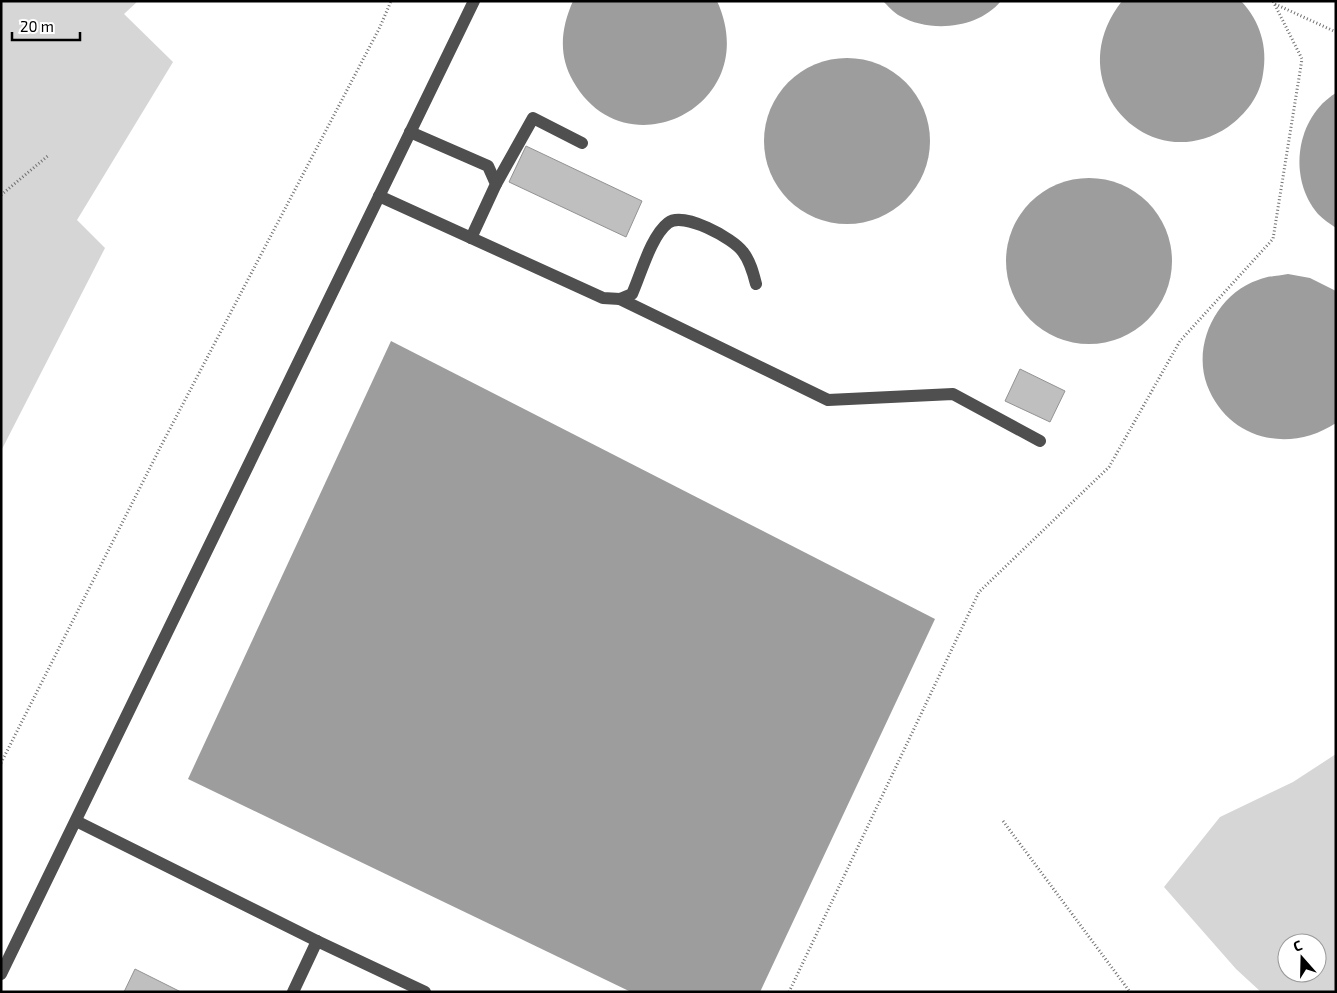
<svg xmlns="http://www.w3.org/2000/svg" width="1337" height="993" viewBox="0 0 1337 993" font-family="'Exo 2',sans-serif">
<rect width="100%" height="100%" fill="#fff"/>
<g fill="#d6d6d6" fill-rule="evenodd">
<polygon points="1,1 138,1 124,14 173,62 77,220 105,248 1,451"/>
<path d="M1336 754V992H1261L1236 969 1164 887 1220 817 1293 782ZM1287 943H1317V973H1287Z"/>
</g>
<g fill="#9d9d9d">
<path d="M573 1H717C765 106 625 174 573 81 558 55 561 28 573 1Z"/>
<path d="M883 1H1001C978 29 930 33 900 16 894 13 888 6 883 1Z"/>
<path d="M1122 1H1241C1260 21 1268 47 1263 74 1260 96 1246 114 1228 127 1149 180 1057 83 1122 1Z"/>
<circle cx="847" cy="141" r="83"/>
<path d="M1336 93V228C1330 224 1323 219 1318 214 1287 178 1296 117 1336 93Z"/>
<circle cx="1089" cy="261" r="83"/>
<path d="M1288 274 1310 278 1336 291V423C1289 454 1228 440 1207 385 1192 344 1217 294 1258 280 1267 276 1278 276 1288 274Z"/>
<polygon points="391,341 935,619 760,992 631,992 188,779"/>
</g>
<g fill="#bfbfbf" stroke="#939393">
<polygon points="526,146 642,201 626,237 509,182"/>
<polygon points="1020,369 1065,391 1050,422 1005,401"/>
<polygon points="135,969 181,992 124,992"/>
</g>
<g fill="none" stroke-linecap="round" stroke-linejoin="round">
<g stroke="#717171" stroke-width="3" stroke-dasharray="1 2.5" stroke-linecap="butt">
<polyline points="1275,4 1336,32"/>
<polyline points="1,195 49,155"/>
<polyline points="1,763 162,444 380,27 391,1"/>
<polyline points="1003,821 1130,992"/>
<polyline points="789,992 979,592 1109,467 1180,341 1273,239 1302,59 1273,1"/>
</g>
<g stroke="#4f4f4f" stroke-width="12">
<polyline points="410,132 488,166 496,184 471,238"/>
<polyline points="496,184 533,118 582,143"/>
<path d="M379 196 603 298 620 299 632 294C641 274 651 236 668 223 683 211 733 238 743 252 750 261 753 272 756 284"/>
<polyline points="620,299 828,400 953,394 1040,441"/>
<polyline points="76,821 317,941 425,992"/>
<polyline points="1,974 474,1"/>
<polyline points="293,992 317,941"/>
</g>
</g>
<rect width="1337" height="993" fill="none" stroke="#000000" stroke-width="5"/>
<g transform="translate(1302 958) rotate(340)"><circle r="24" fill="#ffffff" stroke="#999999"/>
<path d="M0-4L9 19L0 12L-9 19Z" fill="#000000"/>
<text y="-8" font-size="14" font-weight="bold" text-anchor="middle" fill="#000000">С</text>
</g>
<path d="M12 32v8h68v-8" fill="none" stroke="#000000" stroke-width="2.5"/>
<text x="20" y="32" font-size="15" fill="#000000" stroke="#ffffff" stroke-width="4" paint-order="stroke">20 m</text>
</svg>
